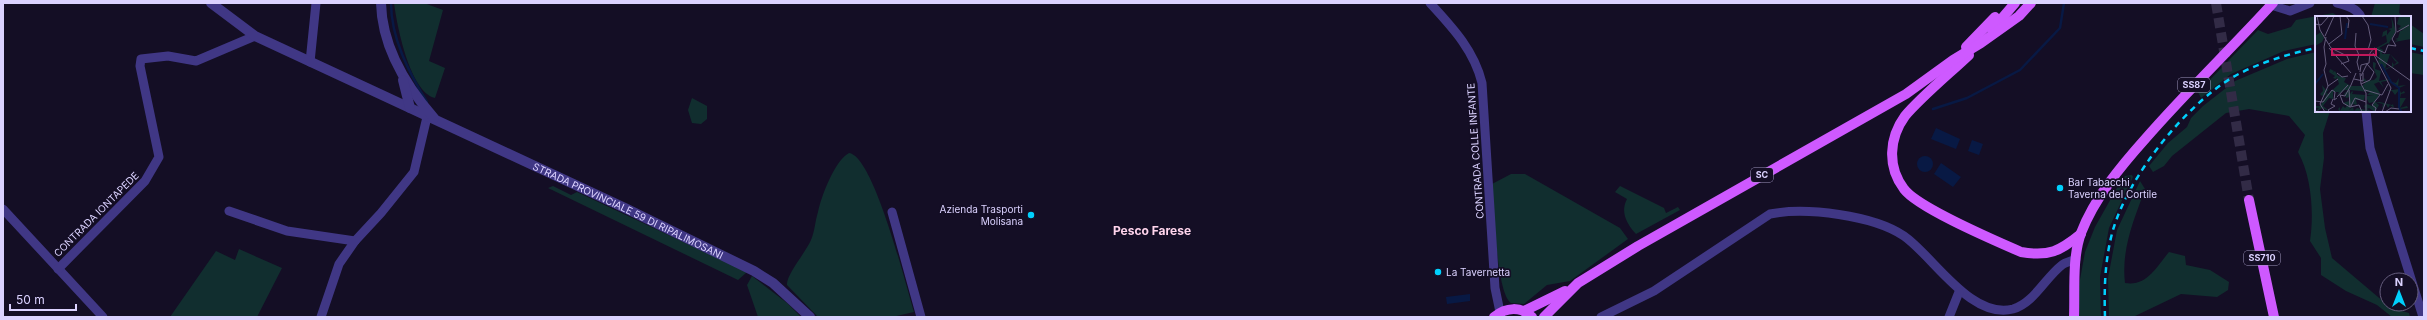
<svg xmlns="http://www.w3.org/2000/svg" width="2427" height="320" viewBox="0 0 2427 320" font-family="Inter,sans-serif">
<rect width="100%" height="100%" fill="#140e25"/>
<g fill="#112e2f">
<path d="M394 3H424L443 10 429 61 445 68 435 98C410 92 397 26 394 3Z"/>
<polygon points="2375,3 2400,3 2399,13 2403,17 2371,17"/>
<polygon points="2333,13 2339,17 2316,17 2316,44 2284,51 2231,74 2201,98 2198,92 2258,30 2268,34 2291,27 2296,20"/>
<polygon points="2410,24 2424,34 2424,47 2410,44"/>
<path d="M2316 52V111H2330L2323 133 2324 158 2320 189 2325 228 2332 258 2391 308 2409 313 2410 317H2392L2377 305 2346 291 2321 275V258L2310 241C2314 214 2312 177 2298 152L2305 135 2289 116 2249 109 2226 113 2172 156 2164 166 2153 172 2149 166 2168 143 2187 127 2191 118 2203 106 2235 81 2287 59Z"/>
<polygon points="2410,52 2424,55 2424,75 2410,73"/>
<polygon points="692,98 707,106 707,119 701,124 692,123 688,110"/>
<path d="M849 153C874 156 906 286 914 312L892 317H818L787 285C786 275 806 252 811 240 815 231 815 221 818 212 821 197 835 160 849 153Z"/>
<path d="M1511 174H1525L1620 228 1628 239 1570 281 1547 285 1524 304 1511 303C1496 293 1494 206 1492 184Z"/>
<polygon points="2132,175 2133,177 2109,228 2100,277 2101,317 2079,317 2079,285 2085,252 2095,227 2122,179 2125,176"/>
<path d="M2140 181 2145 189C2134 220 2121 249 2125 283 2147 287 2157 266 2169 252L2185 256 2186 265 2210 270 2229 282 2228 290 2217 297 2181 294 2133 317H2109L2108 278 2117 230Z"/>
<polygon points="553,186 571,195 577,192 747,272 738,280 548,188"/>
<path d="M1620 186 1664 208 1666 213 1678 207 1680 210 1636 234C1627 224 1620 212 1627 199L1615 192Z"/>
<polygon points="239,249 282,268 257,317 170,317 216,251 235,260"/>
<polygon points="752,276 787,303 801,317 758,317 747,285"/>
</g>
<g fill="#081944">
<polygon points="1936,128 1960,139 1956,149 1931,139"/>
<polygon points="1972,140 1983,144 1979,155 1968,151"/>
<circle cx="1925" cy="164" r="8"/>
<polygon points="1941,163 1961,177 1953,187 1934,174"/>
<polygon points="1470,294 1470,301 1447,304 1446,297"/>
</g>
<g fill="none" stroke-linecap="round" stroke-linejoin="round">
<g stroke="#081944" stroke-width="2.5">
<path d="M391 3C391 38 409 73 427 102"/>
<polyline points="1933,109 1967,98 2020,70 2060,28 2064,3"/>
</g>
<polyline stroke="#322b46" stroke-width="10" stroke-dasharray="10 5" stroke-linecap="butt" points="2216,3 2249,200"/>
<g stroke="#403785" stroke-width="9">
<path d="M1430 3C1452 27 1474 50 1482 83L1495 288 1500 312"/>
<path d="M2337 3C2346 5 2357 8 2361 17"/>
<polyline points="2271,5 2290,11 2310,3"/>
<polyline points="310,62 316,3"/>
<polyline points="2366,111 2370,148 2423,317"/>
<polyline points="3,209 103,317"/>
<polyline points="229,211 287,231 355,241"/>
<polyline points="892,212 921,317"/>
<polyline points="58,269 145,181 159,157 140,66 141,59 168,56 196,61 255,36"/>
<polyline points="321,317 339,264 355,241 381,213 414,172 427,117"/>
<path d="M1601 317 1654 291 1770 214C1806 207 1873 215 1904 236 1933 256 1971 320 2013 309 2034 303 2045 278 2062 265 2066 262 2072 261 2076 259"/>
<polyline points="1949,317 1959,292"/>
</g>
<g stroke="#403785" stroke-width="10">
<path id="s1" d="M211 3 255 36 625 208 754 271 773 283 810 317"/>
<path d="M381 3C382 47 406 86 434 118"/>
<polyline points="403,80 410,108"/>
</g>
<g stroke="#ce59ff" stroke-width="10">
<polyline points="1992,30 2015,3"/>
<polyline points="1966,47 1995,17"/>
<path d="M1969 55C1950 73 1921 97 1905 116 1889 138 1887 167 1904 189 1918 208 1996 241 2021 252 2049 257 2060 251 2081 234"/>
<polyline points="2249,200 2274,317"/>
<polyline points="1524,311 1565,291"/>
<path d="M1494 317C1506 307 1521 306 1532 317"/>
<polyline points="1544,317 1578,283 1638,246 1906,94 1953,60 1981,43 2019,16 2031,3"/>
<path d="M2074 317C2075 290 2072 258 2081 233 2095 197 2121 166 2146 138 2187 91 2231 49 2273 3"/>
</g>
<g stroke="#00d0fd" stroke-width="2.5" stroke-dasharray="6 5" stroke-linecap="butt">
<polyline points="2410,48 2424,51"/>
<path d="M2105 317C2104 288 2105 258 2113 230 2129 175 2185 106 2233 77 2258 63 2288 54 2316 48"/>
</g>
</g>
<g fill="#00d0fd" stroke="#140e25" stroke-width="1.5">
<circle cx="2060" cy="188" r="4"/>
<circle cx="1031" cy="215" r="4"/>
<circle cx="1438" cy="272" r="4"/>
</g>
<g text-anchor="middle" stroke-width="3.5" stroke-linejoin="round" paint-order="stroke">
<g fill="#140e25" stroke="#9f97be" stroke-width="1">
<rect x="2178" y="78" width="32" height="14" rx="3"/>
<rect x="1751" y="168" width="22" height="14" rx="3"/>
<rect x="2244" y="251" width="36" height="14" rx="3"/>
</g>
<g font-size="9" font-weight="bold" fill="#dbd2ff">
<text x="2194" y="88">SS87</text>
<text x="1762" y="178">SC</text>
<text x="2262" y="261">SS710</text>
</g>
<g font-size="10" fill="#dbd2ff" stroke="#140e25">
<text transform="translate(1475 151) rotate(-94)" y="4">CONTRADA COLLE INFANTE</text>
<text dy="4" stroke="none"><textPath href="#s1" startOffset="467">STRADA PROVINCIALE 59 DI RIPALIMOSANI</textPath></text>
<text transform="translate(96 214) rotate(-45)" y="4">CONTRADA IONTAPEDE</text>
</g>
<g font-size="10" fill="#dbd2ff" stroke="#140e25" text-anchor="start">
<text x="2068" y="186">Bar Tabacchi<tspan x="2068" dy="12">Taverna del Cortile</tspan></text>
<text x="1023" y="213" text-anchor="end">Azienda Trasporti<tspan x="1023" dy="12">Molisana</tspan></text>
<text x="1446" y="276">La Tavernetta</text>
</g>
<g font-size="12" font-weight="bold" fill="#ffd4ec" stroke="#140e25">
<text x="1152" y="235">Pesco Farese</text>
</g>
</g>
<g transform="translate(2315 16)">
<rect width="96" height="96" fill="#140e25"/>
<path d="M76 0 81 15 74 27 77 31 73 27 64 32 68 34 67 38H75L70 53 77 50V46L79 49 82 46 80 45 75 38 84 47 78 50 79 52 76 51 70 54 77 66 81 67 84 62 83 70 91 69 84 72 86 77 89 75 90 77 86 78 85 82H91L85 92 92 90 93 92 86 93 87 96 84 94 85 77 84 74 80 79 77 75H71L84 73 81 69 77 67 75 64 66 66 69 72 64 66 59 68 65 77 60 86H65L77 89 78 88 79 92 75 89 73 92 71 88 67 92 68 88 60 86 64 89 60 96 54 92 52 93 58 96H25L23 93 25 91V95L28 90 30 92 32 90 28 87 34 85 35 81 31 82 29 78 33 74H30L22 79 24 76H18V83L14 82 8 90 13 94 14 95 7 92 1 96 0 94 1 95 4 92H1L0 90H5L12 78 7 80 5 78 8 75 7 69 11 74 14 73 11 77 13 78 24 68 22 61 21 63 18 62 20 60 14 56 15 53 19 55 17 57 20 55 23 60 31 62 29 66 36 70H47L51 66 48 65 49 62 52 65 59 64 62 61 58 51V46L61 47 60 53 66 55 64 65 74 63 68 50 63 47 65 37 61 32 72 26 71 19 67 21 68 16 72 14V19L76 14 73 13 77 12V7L74 8 77 7ZM35 74 55 76 52 79 59 80H52V83L54 87 59 86 57 90 52 88 49 90 51 94 42 92 39 95 38 91 34 94 38 88 42 89 41 84H49L50 79 37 78 38 76 37 75 35 78ZM96 0V23L79 26 83 24 80 23 83 22 85 15H88L83 13 86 10 82 8 84 1ZM6 16 9 22 7 26 0 30V20Z" fill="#112e2f" fill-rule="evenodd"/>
<path fill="none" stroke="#081944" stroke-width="2" d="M55 8 73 11M30 23 32 7M66 48 76 66 84 72V92L87 96M0 68 8 58"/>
<path fill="none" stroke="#645c7c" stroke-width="1" d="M2 0 5 14 16 32 32 40 34 45 26 48M31 0 34 4 33 12M47 0 53 9 56 24 53 34M0 8 6 9 14 0M82 16 94 9M41 17 40 30 44 39M10 20 19 0M14 28 27 18 25 0M14 32 36 57M58 37 76 72 67 96M61 40 96 65M44 54 42 46 44 39M45 56 46 49 54 47 55 37 59 32 70 37 73 29 81 30 77 23 81 16 80 0M22 57 27 61 33 60M45 57 46 68 51 77V96M39 63 48 65V57M46 68 55 64 59 56 52 48 46 60M36 69 41 57M13 70 23 63M34 74 35 91M50 74 67 79 73 68M25 79 30 80 36 69M25 79 28 87 35 91M22 81 33 69M0 85 8 86 17 74 20 76 19 84 22 82M36 90 40 82 51 86M35 91 44 89 47 96M10 96 5 88 13 70 9 54 11 48 9 31 11 21M15 96 13 94 20 90 16 88 18 83M60 96 61 92 57 89 65 79M70 96 76 92 84 93"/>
<path fill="#c2185b" fill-opacity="0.15" stroke="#c2185b" stroke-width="2" d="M17 33H61V39H17Z"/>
<rect width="96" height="96" fill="none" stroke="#dbd2ff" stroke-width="2"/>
</g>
<rect width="2427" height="320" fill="none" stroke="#dbd2ff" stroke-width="8"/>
<g transform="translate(2399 292)"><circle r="19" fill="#140e25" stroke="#645c7c"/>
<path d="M0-3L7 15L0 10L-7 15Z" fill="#00d0fd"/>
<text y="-6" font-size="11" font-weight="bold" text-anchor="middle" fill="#dbd2ff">N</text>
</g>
<path d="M10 304v6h66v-6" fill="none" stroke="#dbd2ff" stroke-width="2"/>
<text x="16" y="304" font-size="12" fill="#dbd2ff" stroke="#140e25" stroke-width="3" paint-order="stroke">50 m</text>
</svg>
